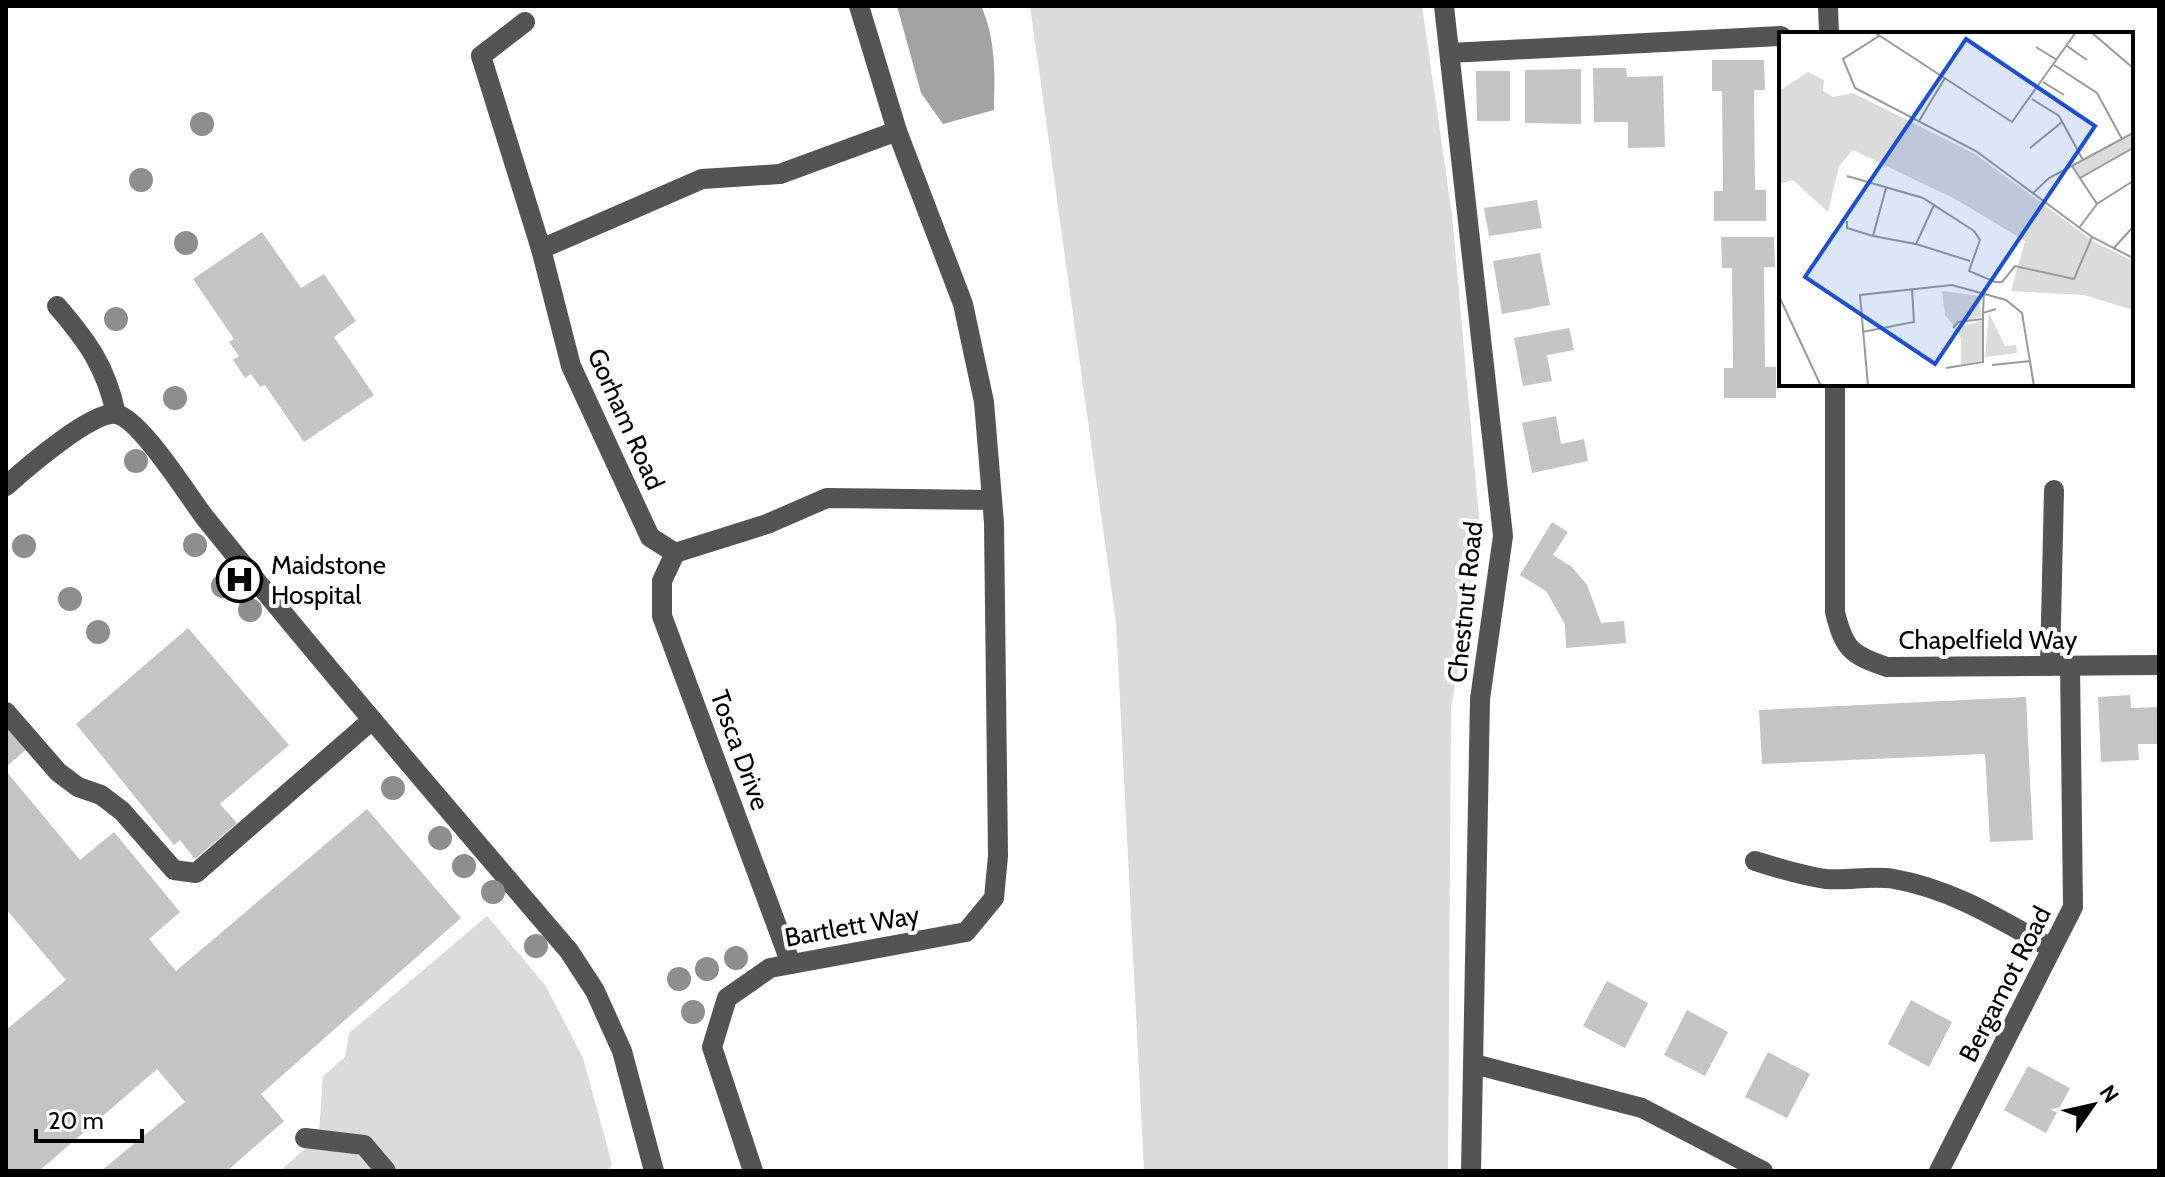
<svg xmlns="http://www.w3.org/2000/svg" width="2165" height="1177" viewBox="0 0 2165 1177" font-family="Cabin,sans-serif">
<rect width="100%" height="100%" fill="#fff"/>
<g fill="#dbdbdb">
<polygon points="1030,6 1422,6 1452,215 1481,540 1451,708 1448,1171 1144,1171 1116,622"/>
<polygon points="487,916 545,985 583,1058 612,1164 608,1171 395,1171 319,1133 323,1076 345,1057 349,1033"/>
<polygon points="309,1145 359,1151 375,1171 280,1171"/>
</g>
<path fill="#a2a2a2" d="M897 6H981C996 39 995 74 994 110L943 124 921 93Z"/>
<g fill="#c4c4c4">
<polygon points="1712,60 1764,60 1765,90 1754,90 1755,190 1766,190 1766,221 1714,221 1714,191 1723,191 1722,91 1712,91"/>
<polygon points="1593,68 1626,68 1627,77 1663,76 1665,147 1628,148 1628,122 1594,122"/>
<polygon points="1581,69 1581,124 1525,123 1525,70"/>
<polygon points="1476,71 1510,71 1510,121 1477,121"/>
<polygon points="1537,200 1542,228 1489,236 1484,208"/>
<polygon points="262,232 301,288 324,274 356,321 334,337 374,395 304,442 265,385 260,387 251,374 245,378 233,360 239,356 229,342 234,339 193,279"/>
<polygon points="1721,237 1774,237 1775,267 1764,267 1765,367 1776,367 1776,398 1724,398 1724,368 1733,368 1732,268 1722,268"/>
<polygon points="1540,253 1550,305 1502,314 1493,261"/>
<polygon points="1569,328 1574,350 1547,355 1552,381 1523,386 1514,338"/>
<polygon points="1556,416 1561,444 1584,439 1588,461 1532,473 1522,423"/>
<polygon points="1552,522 1568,532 1553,555 1572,567 1587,585 1601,623 1624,621 1626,643 1566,648 1565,624 1546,591 1520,575"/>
<polygon points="188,628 289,745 220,804 237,823 195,859 180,840 174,845 76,724"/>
<polygon points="2130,695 2131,708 2159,707 2159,744 2138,744 2139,760 2101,762 2098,697"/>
<polygon points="2026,697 2033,840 1990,842 1985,754 1762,764 1759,710"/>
<polygon points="6,723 28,748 6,767"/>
<polygon points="6,771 80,860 114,832 180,912 149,939 176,971 367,809 461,918 261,1094 284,1121 227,1171 101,1171 185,1102 157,1069 39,1171 6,1171 6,1030 66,980 6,909"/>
<polygon points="1607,981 1648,1003 1625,1048 1583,1026"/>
<polygon points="1911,1000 1952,1022 1929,1067 1888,1044"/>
<polygon points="1687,1010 1728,1032 1705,1076 1664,1055"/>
<polygon points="1768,1052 1810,1074 1787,1118 1745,1097"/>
<polygon points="2028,1066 2070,1088 2046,1133 2004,1110"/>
</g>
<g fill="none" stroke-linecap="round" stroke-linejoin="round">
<g stroke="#545454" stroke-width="20">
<polyline points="1444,6 1503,536 1480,699 1471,1171"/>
<polyline points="1828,6 1829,34"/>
<polyline points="525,22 481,56 541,249"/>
<polyline points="1450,53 1781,36"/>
<polyline points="897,131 780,174 702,179 541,249 571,366 650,537 675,553 767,524 827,498 992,500"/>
<path d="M57 306C88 342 106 367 116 414"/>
<path d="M1835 384V612C1844 649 1851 655 1887 667L2159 665"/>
<path d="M6 486C25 469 93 410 116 414 141 419 188 496 206 519 324 665 447 808 569 951L595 991 622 1051 654 1171"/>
<polyline points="675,553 662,581 662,616 791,964"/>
<polyline points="2050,666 2054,490"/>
<polyline points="6,712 58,772 78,787 101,795 122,811 174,870 196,873 372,720"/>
<path d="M1755 861C1778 868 1802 876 1826 879 1849 881 1872 875 1894 879 1952 889 2001 920 2051 948"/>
<polyline points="1474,1064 1642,1108 1763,1171"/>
<polyline points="305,1138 364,1145 386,1171"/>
<polyline points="753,1171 712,1047 727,998 770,968 966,932 994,898 998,856 994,523 984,402 963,304 897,131 859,6"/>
<polyline points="1939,1171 2073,907 2070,665"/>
</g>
</g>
<g fill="#8e8e8e">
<circle cx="202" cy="124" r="12"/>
<circle cx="141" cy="180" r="12"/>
<circle cx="186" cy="243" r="12"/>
<circle cx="116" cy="319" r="12"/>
<circle cx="175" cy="398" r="12"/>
<circle cx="136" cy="461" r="12"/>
<circle cx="195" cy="545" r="12"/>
<circle cx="24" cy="546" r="12"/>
<circle cx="223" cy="586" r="12"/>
<circle cx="70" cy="599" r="12"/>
<circle cx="250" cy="610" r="12"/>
<circle cx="98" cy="632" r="12"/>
<circle cx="393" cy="788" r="12"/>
<circle cx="440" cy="838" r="12"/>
<circle cx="464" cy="866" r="12"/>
<circle cx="493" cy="892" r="12"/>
<circle cx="536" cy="946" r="12"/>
<circle cx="736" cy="958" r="12"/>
<circle cx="707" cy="969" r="12"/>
<circle cx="679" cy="979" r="12"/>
<circle cx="693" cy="1012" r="12"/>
</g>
<defs>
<symbol id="hospital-ring" viewBox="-11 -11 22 22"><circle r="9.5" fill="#fff" stroke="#000" stroke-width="1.5"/><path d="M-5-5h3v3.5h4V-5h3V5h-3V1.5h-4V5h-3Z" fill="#000"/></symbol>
</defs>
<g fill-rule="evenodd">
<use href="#hospital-ring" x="214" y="554" width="51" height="51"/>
</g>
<g text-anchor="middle" stroke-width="8" stroke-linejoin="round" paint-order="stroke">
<g font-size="26" fill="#000" stroke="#fff">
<text transform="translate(626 419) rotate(66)" y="9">Gorham Road</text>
<text transform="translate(1465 602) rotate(-84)" y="9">Chestnut Road</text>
<text x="1988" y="649">Chapelfield Way</text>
<text transform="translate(740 750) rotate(70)" y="9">Tosca Drive</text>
<text transform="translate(852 926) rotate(-10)" y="9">Bartlett Way</text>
<text transform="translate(2005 984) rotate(-63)" y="9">Bergamot Road</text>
</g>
<g font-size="26" fill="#000" stroke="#fff" text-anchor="start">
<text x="271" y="574">Maidstone<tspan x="271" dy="30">Hospital</tspan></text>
</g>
</g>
<g transform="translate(1779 32)">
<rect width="354" height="354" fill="#fff"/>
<path d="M29 40 45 48 44 59 54 65 74 61 196 122 314 209 354 229V278L305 263 232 259 246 209 178 168 74 118 60 134 49 180 14 148 0 152V59ZM354 103V116L301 146 293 134ZM163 259 200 264 202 284 175 294 166 283ZM210 281 226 314 237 313 238 321 206 325ZM203 289V328L182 333V307L175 296Z" fill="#dbdbdb"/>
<path fill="none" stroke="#999" stroke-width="2" d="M95 0 233 90 297 0M312 0 354 36M100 4 64 27 76 56 197 119 313 205 354 226M288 14 308 28M257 15 278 28M275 33 318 61 343 107M264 50 285 63M253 67 280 84 304 128M140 89 166 46M251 116 283 90M293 134 318 172M68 144 144 166 195 199 201 208 190 239 216 250H223L236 234 295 247 313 205M301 146 354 116M107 156 94 204 137 212 155 173M253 162 270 146 354 101M68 189V196L94 204M300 196 318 172 354 149M137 212 191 229M334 217 354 195M205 260 204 281 217 277M0 264 42 354M174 296 179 290 204 287M83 300 135 290 133 257M213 333 252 329M167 336 204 330V281M89 354 81 263 173 253 227 268 243 281 255 354"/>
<path fill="#1d4ed8" fill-opacity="0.15" stroke="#1d4ed8" stroke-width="4" d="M187 7 316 94 156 332 26 245Z"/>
<rect width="354" height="354" fill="none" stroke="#000" stroke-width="4"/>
</g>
<rect width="2165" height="1177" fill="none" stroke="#000000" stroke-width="16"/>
<g transform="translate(2093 1105) rotate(56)" stroke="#ffffff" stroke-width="6" paint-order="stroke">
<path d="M0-6L14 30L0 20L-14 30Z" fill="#000000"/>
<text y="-12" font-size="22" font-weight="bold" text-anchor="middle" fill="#000000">N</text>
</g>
<path d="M36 1129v12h106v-12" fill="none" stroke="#000000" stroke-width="4"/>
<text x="48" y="1129" font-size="24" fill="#000000" stroke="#ffffff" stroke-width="6" paint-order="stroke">20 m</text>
</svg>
